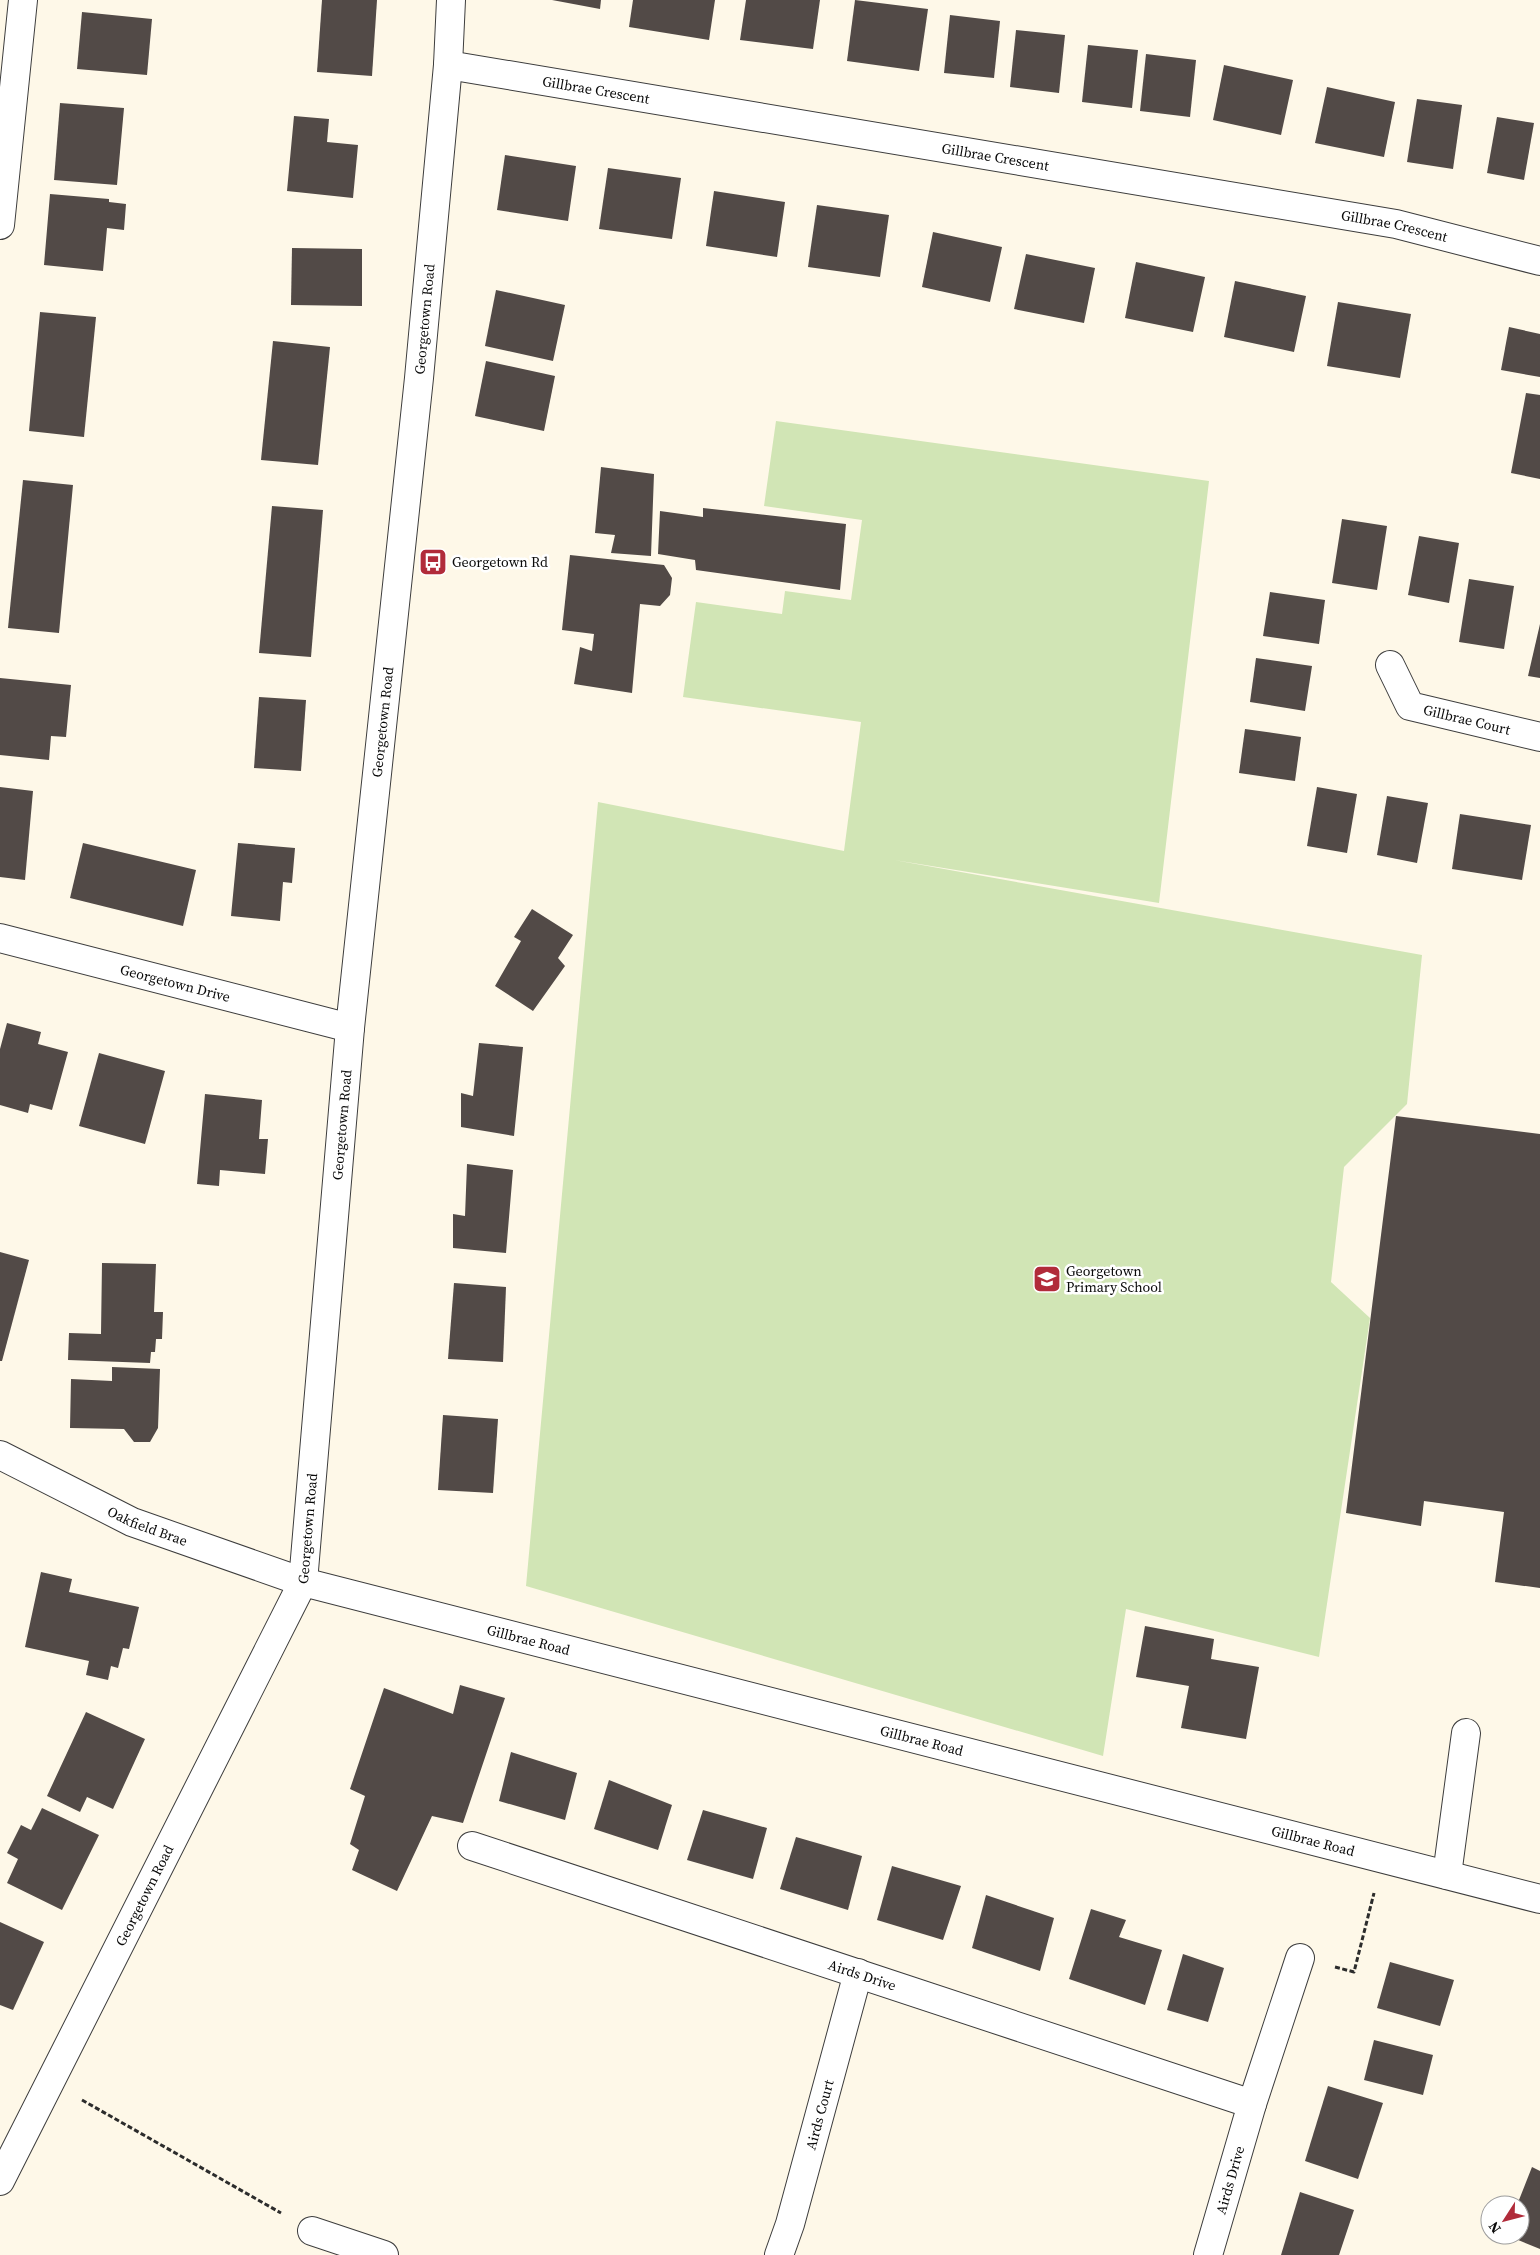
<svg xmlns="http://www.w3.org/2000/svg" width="1540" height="2255" viewBox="0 0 1540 2255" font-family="'Source Serif 4',serif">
<rect width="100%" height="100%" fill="#fef8e8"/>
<polygon fill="#d1e5b5" points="776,421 1209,481 1159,903 894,860 1422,955 1407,1104 1344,1167 1331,1282 1370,1318 1319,1657 1126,1609 1103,1756 526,1586 598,802 844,851 861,722 683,697 696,602 782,614 785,591 851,600 862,520 764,506"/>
<g fill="#524a47">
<polygon points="322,0 377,0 372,76 317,72"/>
<polygon points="552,0 601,0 600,9"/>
<polygon points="633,0 715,0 709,40 629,27"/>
<polygon points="746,0 820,0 813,49 740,40"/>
<polygon points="855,0 928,9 919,71 847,61"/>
<polygon points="82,12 152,19 147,75 77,69"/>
<polygon points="950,15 1000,21 994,78 944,73"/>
<polygon points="1016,30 1065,35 1059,93 1010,87"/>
<polygon points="1088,45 1138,50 1132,108 1082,102"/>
<polygon points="1146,54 1196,60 1190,117 1140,111"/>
<polygon points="1224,65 1293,80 1281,135 1213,120"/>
<polygon points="1327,87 1395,102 1384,157 1315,143"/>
<polygon points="1417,99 1462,105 1453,169 1407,162"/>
<polygon points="60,103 124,108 117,185 54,180"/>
<polygon points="294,116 329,119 327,142 358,145 353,198 287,191"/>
<polygon points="1497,117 1534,123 1524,180 1487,173"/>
<polygon points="505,155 576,166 568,221 497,210"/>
<polygon points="608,168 681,178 672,239 599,229"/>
<polygon points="714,191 785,202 777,257 706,246"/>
<polygon points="50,194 109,199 109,202 126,204 124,230 107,228 103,271 44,265"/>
<polygon points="817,205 889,215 880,277 808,267"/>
<polygon points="933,232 1002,247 990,302 922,287"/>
<polygon points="292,248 362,249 362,306 291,305"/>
<polygon points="1026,254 1095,268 1084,323 1014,309"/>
<polygon points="1136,262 1205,277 1193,332 1125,318"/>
<polygon points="1235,281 1306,296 1294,352 1224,337"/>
<polygon points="496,290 565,305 553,361 485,346"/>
<polygon points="1338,302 1411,314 1400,378 1327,366"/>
<polygon points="40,312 96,317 84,437 29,431"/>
<polygon points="1509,327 1540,334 1540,377 1501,370"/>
<polygon points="273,341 330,347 318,465 261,460"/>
<polygon points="486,361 555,376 544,431 475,416"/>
<polygon points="1526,393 1540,395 1540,479 1511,473"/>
<polygon points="601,467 654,474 651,556 611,553 615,535 595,533"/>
<polygon points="23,480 73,485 59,633 8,628"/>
<polygon points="272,506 323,510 311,657 259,653"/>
<polygon points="703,508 846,524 840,590 696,570 695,560 658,554 660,511 703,517"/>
<polygon points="1342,519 1387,526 1377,590 1332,583"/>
<polygon points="1419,536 1459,543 1449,603 1408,595"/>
<polygon points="570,555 664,565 672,578 670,595 660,606 640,604 632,693 574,684 580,647 592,651 594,634 562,630"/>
<polygon points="1469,579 1514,586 1504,649 1459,642"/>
<polygon points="1270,592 1325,600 1319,644 1263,636"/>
<polygon points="1540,624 1540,678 1528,676"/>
<polygon points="1256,658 1312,666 1305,711 1250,702"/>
<polygon points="0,678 71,685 66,737 51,736 49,760 0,755"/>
<polygon points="259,697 306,700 301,771 254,768"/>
<polygon points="1245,729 1301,737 1295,781 1239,773"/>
<polygon points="0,787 33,791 25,880 0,877"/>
<polygon points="1317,787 1357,794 1347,853 1307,846"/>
<polygon points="1387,796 1428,803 1417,863 1377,855"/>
<polygon points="1460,814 1531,825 1522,880 1452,869"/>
<polygon points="83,843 196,870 183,926 70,898"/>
<polygon points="238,843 295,848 292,883 283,882 280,921 231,916"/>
<polygon points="532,909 573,935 558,958 565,966 533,1011 495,986 521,941 514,937"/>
<polygon points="7,1023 41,1032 38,1044 68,1052 52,1110 30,1104 28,1113 0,1105 0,1049"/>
<polygon points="479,1043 523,1047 514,1136 461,1127 461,1093 473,1096"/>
<polygon points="99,1053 165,1071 145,1144 79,1126"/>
<polygon points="205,1094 262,1100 259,1139 268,1139 265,1174 220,1170 219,1186 197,1184"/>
<polygon points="1396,1116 1540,1134 1540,1588 1495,1582 1504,1512 1424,1501 1421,1526 1346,1513"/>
<polygon points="467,1164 513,1170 506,1253 453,1248 453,1214 465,1216"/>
<polygon points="0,1252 29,1260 2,1361 0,1361"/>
<polygon points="102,1263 156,1264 154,1312 163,1312 162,1339 156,1339 155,1352 151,1352 150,1363 68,1360 69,1333 101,1334"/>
<polygon points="454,1283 506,1287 503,1362 448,1359"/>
<polygon points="112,1367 160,1369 158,1428 150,1442 134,1442 124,1429 70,1428 71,1379 112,1381"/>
<polygon points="443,1415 498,1419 493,1493 438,1490"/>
<polygon points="41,1572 72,1579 69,1592 139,1607 129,1649 123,1648 118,1668 111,1666 108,1680 86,1675 89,1661 25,1647"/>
<polygon points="1145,1626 1214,1639 1211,1659 1259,1667 1246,1739 1181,1728 1189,1686 1136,1677"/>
<polygon points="460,1685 505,1698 463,1823 432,1816 397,1891 352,1870 359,1850 350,1844 365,1796 350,1789 384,1688 453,1714"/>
<polygon points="86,1712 145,1739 113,1809 87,1797 80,1812 47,1796"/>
<polygon points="511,1752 577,1773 565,1820 499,1801"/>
<polygon points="609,1780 672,1805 658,1850 594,1829"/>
<polygon points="42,1808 99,1835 62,1910 7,1883 18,1859 7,1853 21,1825 31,1830"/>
<polygon points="703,1810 767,1828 753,1879 687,1860"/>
<polygon points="796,1837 862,1856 848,1910 780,1889"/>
<polygon points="892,1866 961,1886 943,1940 877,1920"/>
<polygon points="986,1895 1054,1918 1040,1971 972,1948"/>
<polygon points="1091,1909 1126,1920 1119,1937 1162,1950 1145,2005 1069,1979"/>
<polygon points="0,1922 44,1942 13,2010 0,2005"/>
<polygon points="1183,1954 1224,1968 1208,2022 1167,2010"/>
<polygon points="1390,1962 1454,1980 1440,2026 1377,2008"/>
<polygon points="1374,2040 1433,2055 1423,2095 1364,2080"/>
<polygon points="1328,2086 1383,2103 1358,2179 1305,2161"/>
<polygon points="1532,2167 1540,2171 1540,2249 1506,2235 1520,2235 1520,2205 1517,2205"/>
<polygon points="1300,2192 1354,2210 1339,2255 1281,2255"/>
</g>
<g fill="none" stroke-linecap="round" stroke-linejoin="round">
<defs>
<g id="minor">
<path id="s1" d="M448 65 1396 224 1540 261"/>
<polyline points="0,225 23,0"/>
<path id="s2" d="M1390 665 1410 706 1540 737"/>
<path id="s3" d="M0 938 350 1028"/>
<path id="s4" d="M0 1455 132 1522 303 1582 1540 1899"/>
<path id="s5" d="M472 1846 1252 2104 1208 2255"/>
<polyline points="1447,1875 1466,1733"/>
<polyline points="1252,2104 1300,1958"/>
<path id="s6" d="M0 2181 303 1582 350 1028 419 378 448 65 451 0"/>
<polyline points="312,2231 384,2255"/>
<path id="s7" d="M779 2255 790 2224 858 1973"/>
</g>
</defs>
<use href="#minor" stroke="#3d3d3d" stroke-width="30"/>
<g stroke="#2c2c2c" stroke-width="3" stroke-dasharray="5 2.5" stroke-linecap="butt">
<polyline points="1335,1967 1354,1972 1374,1893"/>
<polyline points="82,2100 281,2213"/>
</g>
<use href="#minor" stroke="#fff" stroke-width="28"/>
</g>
<defs>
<symbol id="bus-square" viewBox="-11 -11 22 22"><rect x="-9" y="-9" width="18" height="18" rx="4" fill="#b12b3a" stroke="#fff"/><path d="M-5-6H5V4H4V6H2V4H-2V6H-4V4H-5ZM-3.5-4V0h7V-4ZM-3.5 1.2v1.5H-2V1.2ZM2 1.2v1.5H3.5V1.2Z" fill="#fff"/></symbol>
<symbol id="school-square" viewBox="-11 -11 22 22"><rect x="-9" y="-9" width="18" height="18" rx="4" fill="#b12b3a" stroke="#fff"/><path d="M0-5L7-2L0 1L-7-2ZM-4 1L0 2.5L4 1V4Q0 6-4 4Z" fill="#fff"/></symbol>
</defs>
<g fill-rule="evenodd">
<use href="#bus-square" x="417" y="546" width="32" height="32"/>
<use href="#school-square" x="1031" y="1263" width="32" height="32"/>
</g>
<g text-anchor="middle" stroke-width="5" stroke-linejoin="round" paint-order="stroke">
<g font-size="14" fill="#0a0a0a" stroke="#fff">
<text dy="5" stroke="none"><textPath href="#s1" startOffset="150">Gillbrae Crescent</textPath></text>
<text dy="5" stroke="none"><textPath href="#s1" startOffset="555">Gillbrae Crescent</textPath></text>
<text dy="5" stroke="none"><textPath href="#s1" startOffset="960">Gillbrae Crescent</textPath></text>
<text dy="5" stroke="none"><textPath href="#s6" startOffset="1940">Georgetown Road</textPath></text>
<text dy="5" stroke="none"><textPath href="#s2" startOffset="104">Gillbrae Court</textPath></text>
<text dy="5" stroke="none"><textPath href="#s6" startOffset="1535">Georgetown Road</textPath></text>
<text dy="5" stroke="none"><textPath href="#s3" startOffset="181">Georgetown Drive</textPath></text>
<text dy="5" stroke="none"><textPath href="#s6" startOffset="1130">Georgetown Road</textPath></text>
<text dy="5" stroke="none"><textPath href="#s4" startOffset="164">Oakfield Brae</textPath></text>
<text dy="5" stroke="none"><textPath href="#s6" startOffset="725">Georgetown Road</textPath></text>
<text dy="5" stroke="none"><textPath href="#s4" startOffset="562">Gillbrae Road</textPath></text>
<text dy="5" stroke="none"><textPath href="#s4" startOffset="968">Gillbrae Road</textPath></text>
<text dy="5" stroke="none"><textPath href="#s4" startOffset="1372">Gillbrae Road</textPath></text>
<text dy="5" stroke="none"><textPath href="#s6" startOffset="320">Georgetown Road</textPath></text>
<text dy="5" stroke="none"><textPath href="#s5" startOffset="411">Airds Drive</textPath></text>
<text dy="5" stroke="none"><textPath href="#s7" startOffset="146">Airds Court</textPath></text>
<text transform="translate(1230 2180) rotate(-74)" y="5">Airds Drive</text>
</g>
<g font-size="14" fill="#0a0a0a" stroke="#fff" text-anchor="start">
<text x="452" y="567">Georgetown Rd</text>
<text x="1066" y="1276">Georgetown<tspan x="1066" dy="16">Primary School</tspan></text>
</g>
</g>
<g transform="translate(1505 2220) rotate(234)"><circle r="24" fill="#ffffff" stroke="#9d9d9d"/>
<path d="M0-4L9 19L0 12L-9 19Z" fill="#b12b3a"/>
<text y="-8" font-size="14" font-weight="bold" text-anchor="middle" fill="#0a0a0a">N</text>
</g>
</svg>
